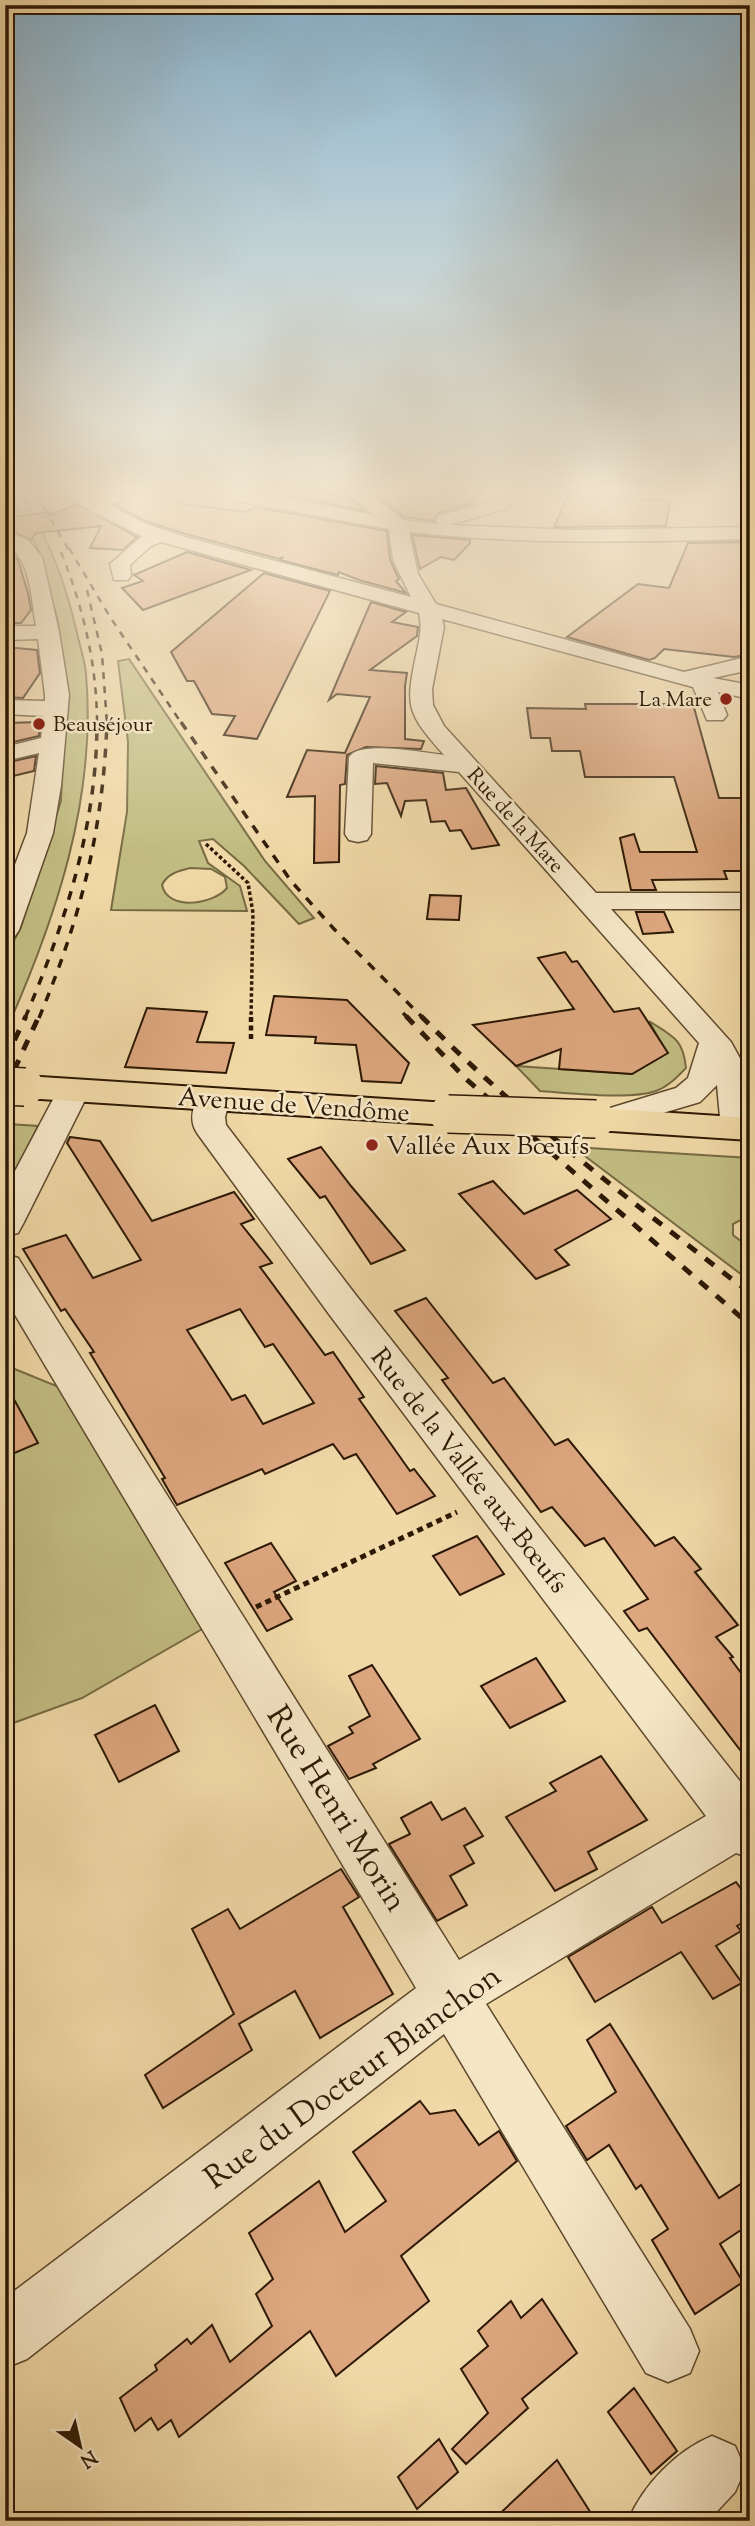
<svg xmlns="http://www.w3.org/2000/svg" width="755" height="2526" viewBox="0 0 755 2526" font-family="'Sorts Mill Goudy',serif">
<rect width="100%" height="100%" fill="#f0d8a7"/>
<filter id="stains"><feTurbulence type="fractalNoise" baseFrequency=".00286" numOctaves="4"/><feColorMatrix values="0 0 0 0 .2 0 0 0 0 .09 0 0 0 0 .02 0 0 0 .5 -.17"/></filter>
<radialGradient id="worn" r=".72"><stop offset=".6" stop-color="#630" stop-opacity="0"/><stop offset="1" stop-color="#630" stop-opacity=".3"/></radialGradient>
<g fill="#c1bc82" stroke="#776a42" stroke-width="2" fill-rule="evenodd">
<path d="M22 496C50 542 65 581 77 633 80 647 85 661 86 674 97 799 55 921 5 1033V958L21 927 61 801 65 676 58 622 39 551 11 498Z"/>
<path d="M129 659 265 861 314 918 299 924 244 866 213 839 199 841 208 863 240 886 247 911 111 910 127 812 128 742 118 661ZM190 868 211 869 225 877 227 888C214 904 168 912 162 885 167 874 178 871 190 868Z"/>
<path d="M649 1021C672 1036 683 1038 686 1068 677 1077 668 1087 656 1091 630 1100 569 1093 540 1091L516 1066 632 1074 667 1053Z"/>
<polygon points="8,1124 38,1126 5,1193 5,1129"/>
<polygon points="573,1147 750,1158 750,1215 733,1224 733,1235 750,1248 750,1281"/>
<polygon points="5,1365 71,1392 211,1624 82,1698 5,1726"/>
</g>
<g fill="#dca67e" stroke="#2d1903" stroke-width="2" fill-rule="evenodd">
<polygon points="126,495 187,495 177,503 246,512 255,507 387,531 390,560 399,579 396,581 406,593 359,580 339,572 338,575 280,560 283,557 279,559 186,534 145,521 113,504 118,504"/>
<polygon points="287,495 348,495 365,511"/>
<polygon points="376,495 431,498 435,495 481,495 471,504 438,513 434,521 404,517"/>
<polygon points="568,495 670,501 666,526 554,527"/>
<polygon points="77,504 137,537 123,550 90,548 101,526 36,533 31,540 5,528 5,518 51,512 48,516"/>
<polygon points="412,535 470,540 470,543 454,560 441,557 420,569"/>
<polygon points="750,542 750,654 734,657 664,649 655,658 649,660 567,637 638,584 669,588 688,543"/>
<polygon points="5,547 18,560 28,593 31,610 21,623 5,623"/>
<polygon points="187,552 251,570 143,610 122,588 143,581 134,575"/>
<polygon points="264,573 330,591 257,739 224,735 235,716 212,714 194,681 187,681 171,652"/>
<polygon points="371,602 406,612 392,622 418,627 417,636 370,670 407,673 405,686 405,739 424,741 421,749 366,747 347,755 345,784 340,785 339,862 314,863 315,796 287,797 307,750 345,753 370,697 337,694 329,700"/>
<polygon points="5,647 37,650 40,673 23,698 5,697"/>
<polygon points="585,704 693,704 719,798 750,798 750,871 724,871 727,879 652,880 656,890 631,890 620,838 634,834 640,852 697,852 674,777 585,777 580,751 552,751 550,738 531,738 527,708 586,709"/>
<polygon points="5,717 10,717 6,723 40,722 39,736 5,744"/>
<polygon points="36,756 34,771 5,778 5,763"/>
<polygon points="376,766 443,773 446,790 466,788 499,845 472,849 461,830 450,831 445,821 431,822 426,800 405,801 401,816 387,783 375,784"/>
<polygon points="430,895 461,896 459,920 427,919"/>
<polygon points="636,912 664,912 673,932 643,934"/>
<polygon points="565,952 572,962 577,961 614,1012 639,1008 668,1053 632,1074 559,1069 561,1049 516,1066 473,1025 574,1009 538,958"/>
<polygon points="274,996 347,1000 409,1063 401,1083 362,1081 356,1045 315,1043 316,1037 266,1035"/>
<polygon points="147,1008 207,1012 197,1042 234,1043 226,1073 125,1067"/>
<path d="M70 1137 100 1141 152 1221 234 1192 254 1219 241 1224 272 1263 260 1267 325 1355 333 1352 364 1397 359 1399 410 1471 414 1469 435 1496 397 1514 356 1454 344 1459 333 1444 265 1474 262 1469 177 1505 162 1479 165 1478 90 1353 94 1352 65 1309 61 1311 23 1249 66 1235 93 1278 141 1260 67 1143ZM240 1309 265 1347 273 1344 314 1403 263 1424 245 1395 232 1400 187 1330Z"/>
<polygon points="321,1147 351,1186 405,1250 371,1264 325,1196 320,1198 288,1159"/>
<polygon points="493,1181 524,1214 577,1190 611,1219 555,1250 569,1265 536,1279 459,1194"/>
<polygon points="426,1298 493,1383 504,1378 555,1445 568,1439 655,1546 674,1537 701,1569 695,1572 738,1625 716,1637 733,1657 730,1658 750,1685 750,1763 647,1628 639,1631 624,1611 648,1599 604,1538 585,1546 552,1507 541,1512 442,1380 448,1378 395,1311"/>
<polygon points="5,1383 38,1443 5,1457"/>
<polygon points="477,1536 504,1574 460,1595 433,1556"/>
<polygon points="271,1543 296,1581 274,1592 292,1619 267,1631 225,1563"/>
<polygon points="536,1658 565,1701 510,1728 481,1686"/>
<polygon points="372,1665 420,1739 373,1764 376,1768 349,1779 328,1746 353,1733 349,1727 370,1716 349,1676"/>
<polygon points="155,1705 179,1751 119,1782 95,1735"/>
<polygon points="601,1756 647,1820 588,1852 597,1869 555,1891 506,1817 556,1791 550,1783"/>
<polygon points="431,1802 442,1820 465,1808 483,1836 464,1846 474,1863 450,1876 467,1905 437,1921 389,1844 410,1834 401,1818"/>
<polygon points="341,1869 359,1897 343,1907 393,1994 320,2038 295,1991 239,2024 252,2050 163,2108 145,2075 234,2014 192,1929 228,1909 240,1929"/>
<polygon points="736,1882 750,1901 750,1918 737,1926 741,1931 716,1946 742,1983 713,1999 681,1952 595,2002 568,1957 652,1907 662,1923"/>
<polygon points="610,2024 719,2198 750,2178 750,2224 720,2244 743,2282 695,2314 652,2240 668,2229 641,2185 636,2189 609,2145 587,2160 566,2126 616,2092 587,2040"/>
<polygon points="420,2101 430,2114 455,2110 479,2145 499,2131 517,2161 401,2256 429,2301 336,2376 310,2331 179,2437 171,2420 158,2430 151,2418 135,2431 120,2398 157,2370 155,2365 187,2339 191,2344 212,2325 230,2362 272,2326 256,2294 273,2279 249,2233 319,2181 345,2232 386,2201 353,2152"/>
<polygon points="542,2299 577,2353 522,2399 528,2408 466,2464 452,2449 488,2413 461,2369 488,2346 478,2331 511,2301 521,2318"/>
<polygon points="634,2388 677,2451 651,2474 608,2412"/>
<polygon points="439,2439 458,2472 417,2509 398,2477"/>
<polygon points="557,2460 596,2521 492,2521"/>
</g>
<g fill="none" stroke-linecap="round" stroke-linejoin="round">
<defs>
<g id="minor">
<polygon points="5,495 16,495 7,501"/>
<path d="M68 495H90L144 523 185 537 411 597 393 560 389 529 235 501 226 495H273L374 515 351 495H372L403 520 439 524 436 520 439 516 492 501 503 495H526L506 509 449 525 574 530 750 527V539C636 542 522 545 409 532L418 574 436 604 684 672 750 656V670L713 678 750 685V699L718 692 727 715 723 720H707L693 687 442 619 444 627 432 689 433 705 444 726 596 893H750V909H611L731 1042 748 1073 750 1136 738 1139 726 1136 721 1128 717 1085 700 1102 609 1129 597 1126 592 1119 597 1112 676 1088 688 1078 699 1043 459 772 373 763 371 834 367 840 358 842 349 840 345 834 349 757C360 740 424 753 444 755 406 712 405 707 417 651 420 637 422 627 419 613L161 542 151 546 130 565 131 576 128 580H114L110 564 142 536 90 511Z"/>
<path d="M5 530 28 540 42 557 59 632 69 695 61 786 53 833 19 930 15 936 5 939V891L27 833 39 753 5 761V747L41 738 43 716 5 714V700L45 701V695L38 639 5 640V626H36C31 599 31 557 5 544Z"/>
<polygon points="74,1080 86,1083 90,1090 23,1224 18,1233 5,1236 5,1190 58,1090 62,1083"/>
<path d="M214 1089 226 1092 230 1099 225 1117 226 1125 355 1294 750 1794V1858L736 1853 486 2004 690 2329 699 2351 690 2373 668 2382 646 2373 444 2034 27 2359 5 2368V2298L416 1988 5 1298V1254L18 1258 459 1960 706 1816 329 1314 197 1133C188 1119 193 1105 202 1092Z"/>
<path d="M712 2436 735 2446 745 2469 735 2492 708 2521H628C643 2485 676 2451 712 2436Z"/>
</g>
<g id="major">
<polygon points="25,1076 448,1103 460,1106 465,1114 460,1122 448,1125 25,1098 13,1094 8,1087 13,1080"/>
<polygon points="596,1108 750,1118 750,1140 596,1130 584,1127 579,1119 584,1111"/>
</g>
</defs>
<use href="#minor" stroke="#5e492c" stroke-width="3"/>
<use href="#major" stroke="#2d1903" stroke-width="4"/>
<polyline stroke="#2d1903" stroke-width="3.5" stroke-dasharray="3.5 2.5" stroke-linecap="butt" points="206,844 248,883 253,913 251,1018"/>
<polyline stroke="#2d1903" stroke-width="4.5" stroke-dasharray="5 3.5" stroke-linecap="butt" points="251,1039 251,1016"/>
<polyline stroke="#2d1903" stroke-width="5" stroke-dasharray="6 4.5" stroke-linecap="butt" points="256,1607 457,1512"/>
<use href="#minor" fill="#f5e6c6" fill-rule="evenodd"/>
<use href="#major" fill="#f0d8a7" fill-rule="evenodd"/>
<g stroke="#2d1903" stroke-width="2.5" stroke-dasharray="7 7" stroke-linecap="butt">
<polyline points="36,495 72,555"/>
<polyline points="69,548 110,617 182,724"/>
<path d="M61 552C83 607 97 664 97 724"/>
<polyline points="87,590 102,654 107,724"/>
</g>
<g stroke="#2d1903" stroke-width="3.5" stroke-dasharray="9 9" stroke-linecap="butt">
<polyline points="181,722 291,881 334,929 423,1018"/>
<polyline points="403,1013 408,1018"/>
<path d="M25 1018C65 924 97 825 97 722"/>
<path d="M39 1018C81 917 103 831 107 722"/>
</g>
<g stroke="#2d1903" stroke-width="5" stroke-dasharray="11 11" stroke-linecap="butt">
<polyline points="406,1016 466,1079 750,1325"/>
<path d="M421 1016C522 1119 636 1205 750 1293"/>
<polyline points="5,1060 26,1016"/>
<polyline points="5,1090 39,1016"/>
</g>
<defs>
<g id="major-bridge">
<polyline points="5,1086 25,1087"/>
<polyline points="448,1114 596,1119"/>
</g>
</defs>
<use href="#major-bridge" stroke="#2d1903" stroke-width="40" stroke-linecap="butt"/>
<use href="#major-bridge" stroke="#f0d8a7" stroke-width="37"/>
</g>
<linearGradient id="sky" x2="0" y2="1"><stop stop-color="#8ab6d2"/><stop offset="0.58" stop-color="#f8edd7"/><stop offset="1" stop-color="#f8edd7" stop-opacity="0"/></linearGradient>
<rect width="755" height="849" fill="url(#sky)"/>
<g fill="#8f2418" stroke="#f5e6c6" stroke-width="2.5">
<circle cx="726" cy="699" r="7"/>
<circle cx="39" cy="724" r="7"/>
<circle cx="372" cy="1145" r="7"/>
</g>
<g text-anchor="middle" stroke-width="5" stroke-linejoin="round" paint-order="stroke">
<g font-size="21" fill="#2d1903" stroke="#f5e6c6" text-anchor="end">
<text x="712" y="706">La Mare</text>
<text x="53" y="731" text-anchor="start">Beauséjour</text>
</g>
<g font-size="21" fill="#2d1903" stroke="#f5e6c6">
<text transform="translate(516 820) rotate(48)" y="7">Rue de la Mare</text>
</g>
<g font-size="26" fill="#2d1903" stroke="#f5e6c6">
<text transform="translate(294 1104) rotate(4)" y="9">Avenue de Vendôme</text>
<text transform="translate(470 1470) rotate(52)" y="9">Rue de la Vallée aux Bœufs</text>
</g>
<g font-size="26" fill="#2d1903" stroke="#f5e6c6" text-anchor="start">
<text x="386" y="1154">Vallée Aux Bœufs</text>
</g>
<g font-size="32" fill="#2d1903" stroke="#f5e6c6">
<text transform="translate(338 1808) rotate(58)" y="11">Rue Henri Morin</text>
<text transform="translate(352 2076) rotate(-36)" y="11">Rue du Docteur Blanchon</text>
</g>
</g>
<rect width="755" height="2526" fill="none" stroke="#f0d8a7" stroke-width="28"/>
<rect x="7" y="7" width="741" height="2512" fill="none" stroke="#2d1903" stroke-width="3.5"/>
<rect x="14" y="14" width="727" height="2498" fill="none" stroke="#2d1903" stroke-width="2"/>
<g transform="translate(80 2446) rotate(146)" stroke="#f5e6c6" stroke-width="5" paint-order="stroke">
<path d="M0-5L12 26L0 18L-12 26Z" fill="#2d1903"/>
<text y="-10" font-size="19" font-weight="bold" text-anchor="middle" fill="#2d1903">N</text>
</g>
<rect width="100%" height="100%" filter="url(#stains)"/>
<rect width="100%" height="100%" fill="url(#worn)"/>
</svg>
